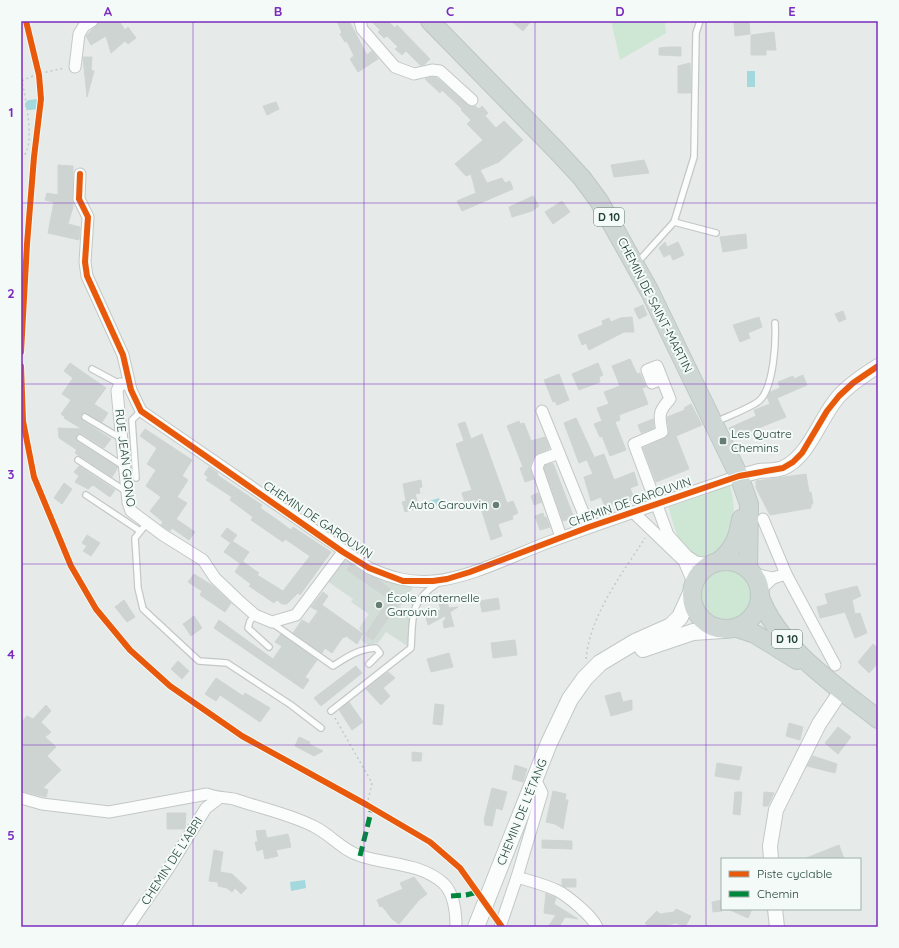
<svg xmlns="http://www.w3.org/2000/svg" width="899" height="948" viewBox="0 0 899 948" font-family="Quicksand,sans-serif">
<rect width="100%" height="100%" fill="#e6ebe9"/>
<polygon fill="#d3ded9" points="348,560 385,580 397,584 414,586 400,607 410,614 409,647 386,632 378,643 368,645 361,640 364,635 359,628 369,614 351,602 353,599 327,581 342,561"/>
<g fill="#cee6d4">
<polygon points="611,21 665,21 666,33 620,60"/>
<path d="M729 483C736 503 734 520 731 541 727 545 722 551 716 553 683 570 674 528 668 505L709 494 708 491Z"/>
<circle cx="726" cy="595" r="27"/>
</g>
<g fill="#a3d8dd">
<rect x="747" y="71" width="8" height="16"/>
<polygon points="439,498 441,505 425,510 423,503"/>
<polygon points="305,880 306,888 291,891 290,882"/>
</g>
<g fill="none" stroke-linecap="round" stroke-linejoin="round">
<polyline stroke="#a3d8dd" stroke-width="10" points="30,105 38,104"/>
</g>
<g fill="#ced4d2" stroke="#ced5d2">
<polygon points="100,21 119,21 125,30 128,27 136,38 128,44 125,41 111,53 106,36 91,45 86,36"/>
<polygon points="337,21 349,21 367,55 372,51 378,59 358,72 350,59 354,56 347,41 345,42 340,34 342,33"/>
<polygon points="371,21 388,21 395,28 397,25 430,59 424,65 420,65 406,51 402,55 395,49 398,47 387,36 384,38 378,32 380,30"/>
<polygon points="511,21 531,21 523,31"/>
<polygon points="749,21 750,34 735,36 734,22"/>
<polygon points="774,32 776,50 766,50 766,55 751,55 751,35"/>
<polygon points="669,47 681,47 681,56 659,55 659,48"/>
<polygon points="83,57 92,57 91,70 94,71 87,97"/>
<polygon points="690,63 691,93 678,93 678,66"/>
<polygon points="432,77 437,78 468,105 475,106 479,109 482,106 488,113 485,116 496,128 504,121 523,140 499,162 480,170 487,183 502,178 505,183 510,181 513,189 462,211 457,201 476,193 471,174 466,176 455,164 483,140 467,124 471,120 461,110 462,109 442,90 440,93 425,79"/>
<polygon points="276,102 279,109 267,115 263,106"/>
<polygon points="644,160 649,173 614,177 611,165"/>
<polygon points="58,165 73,166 73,207 68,224 80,227 79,240 48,233 54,202 45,200 47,193 58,195"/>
<polygon points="533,196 539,206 532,211 512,217 509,207"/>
<polygon points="562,201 570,212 553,224 545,212"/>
<polygon points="746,234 747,248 723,252 720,237"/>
<polygon points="665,242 667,247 678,242 684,255 673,260 670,254 664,257 659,248"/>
<polygon points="643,305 647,315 639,319 634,309"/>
<polygon points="843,311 846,319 839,322 835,314"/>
<polygon points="632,317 634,332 624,332 589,350 586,343 582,345 578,335 603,325 602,321 609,318 611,322 620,318"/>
<polygon points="759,317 762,327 748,333 750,338 740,342 733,325"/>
<polygon points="630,359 637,374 640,373 646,387 642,388 648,404 619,415 620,420 615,422 626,450 610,456 602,436 600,437 594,424 602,421 597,408 609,404 604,392 620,386 612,366"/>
<polygon points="70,363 106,388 94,404 108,413 102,422 85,413 82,415 81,417 83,421 111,439 104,448 82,434 78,434 76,438 78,442 118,467 112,477 75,453 77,450 59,438 58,428 82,429 64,418 65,417 61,414 71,400 62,394 73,378 64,371"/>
<polygon points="598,363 603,375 599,377 600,382 579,390 572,374"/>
<polygon points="559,374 569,400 557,405 555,401 553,402 544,380"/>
<polygon points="803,375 807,385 777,398 786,417 734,438 729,428 756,416 754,410 770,404 767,397 770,392 780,388 778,382 793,376 794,379"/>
<polygon points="691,404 702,425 676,436 689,469 656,482 643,448 667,437 669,431 667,417 685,410 684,408"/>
<polygon points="576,418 594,457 579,463 564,423"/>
<polygon points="653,419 654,428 641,433 638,425"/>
<polygon points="519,421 520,424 524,423 531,441 545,437 549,447 549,449 535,455 530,466 534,479 525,482 520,468 523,467 507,426"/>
<polygon points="465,422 471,439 482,434 507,503 513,501 518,513 512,516 513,519 498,524 502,536 491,540 480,505 477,506 475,499 465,503 462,493 472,490 456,444 464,441 458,424"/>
<polygon points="145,429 192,460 182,476 188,480 177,497 187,503 176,519 195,532 189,540 172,528 170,531 161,525 163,522 150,511 161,497 146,486 156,470 147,464 157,448 140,436"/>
<polygon points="604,454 614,480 634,472 638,485 630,488 634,499 626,502 624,499 605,507 601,497 591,501 584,477 593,474 587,460"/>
<polygon points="553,463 574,518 563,521 544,468 545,465"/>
<polygon points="79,466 115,490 110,497 93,485 88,489 75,482 79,476 74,472"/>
<polygon points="209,467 218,473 217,475 262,505 260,508 276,519 291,530 293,527 331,552 300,595 298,593 287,604 282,604 277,600 274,603 249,586 251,584 235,572 242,561 259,573 257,575 283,591 310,556 285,539 283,542 251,520 253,517 230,500 232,497 206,480 208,477 204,474"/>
<polygon points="806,474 809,492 811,492 813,504 811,504 811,508 770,515 756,488 756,481"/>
<polygon points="421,480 422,487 419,488 420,493 415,494 419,507 405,512 402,502 406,501 403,484"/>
<polygon points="64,483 72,489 62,504 54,498"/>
<polygon points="538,493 542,502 534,505 531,496"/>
<polygon points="543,513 544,517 546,517 550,527 540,530 535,516"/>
<polygon points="227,528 237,535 231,543 221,536"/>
<polygon points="87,535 100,543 91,556 83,551 87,546 82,543"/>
<polygon points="232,541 249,552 241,564 224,552"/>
<polygon points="351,564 365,574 378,579 397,595 393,601 398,604 373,640 365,635 389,599 347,570"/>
<polygon points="194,574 213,586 231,603 225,612 200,595 202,591 188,582"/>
<polygon points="857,586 861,596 852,600 855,614 860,613 867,633 855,638 845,612 820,618 817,607 828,604 825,594"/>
<polygon points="323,592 328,596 322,605 363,634 357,644 346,636 344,638 343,637 332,653 325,648 322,653 293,633 302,620 309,624 318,611 311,607"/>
<polygon points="498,598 500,609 482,612 480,601"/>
<polygon points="446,599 449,608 458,607 450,612 454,627 453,626 444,628 443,622 446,618 445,616 428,625 425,614 441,610 438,601"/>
<polygon points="124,600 135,617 127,622 115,607"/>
<polygon points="194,616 202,628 191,636 183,624"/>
<polygon points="219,620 273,659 282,646 275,642 281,634 317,660 305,677 309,680 303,689 214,628"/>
<polygon points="515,640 517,655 493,658 491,643"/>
<polygon points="873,644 878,648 878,663 869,673 858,662"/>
<polygon points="449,653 453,667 431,672 427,659"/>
<polygon points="178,661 189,671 182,679 171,669"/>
<polygon points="356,666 362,673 321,706 314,698"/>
<polygon points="388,672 395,678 383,688 390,696 381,705 366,689"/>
<polygon points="216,678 243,696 245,693 270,708 260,722 220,695 216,701 205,694"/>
<polygon points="620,692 623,702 632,700 632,710 611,716 605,696"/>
<polygon points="349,702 363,722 352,730 339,710"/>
<polygon points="435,704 444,705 442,725 433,724"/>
<polygon points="46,705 51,711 41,722 51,732 45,737 56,747 47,756 61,770 43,788 48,790 46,797 21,791 21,723 27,716 33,719"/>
<polygon points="789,723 803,727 800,740 786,736"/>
<polygon points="838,727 851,737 838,754 825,743"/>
<polygon points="299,737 310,742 309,744 323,751 314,756 295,746"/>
<polygon points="412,752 422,753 421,761 412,761"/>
<polygon points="813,756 837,764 835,773 807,766"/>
<polygon points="717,763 742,767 739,780 715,776"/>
<polygon points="515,765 527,769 523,782 512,779"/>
<polygon points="492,788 507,792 502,810 496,808 492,826 485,825 484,820"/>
<polygon points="553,791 566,794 565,800 568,800 563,829 555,824 546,822"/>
<polygon points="735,792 742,792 740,815 733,814"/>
<polygon points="764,792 774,793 768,806 763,806"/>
<polygon points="167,813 186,813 185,829 167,829"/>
<polygon points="265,830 267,838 288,834 291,847 276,850 278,856 265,859 263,849 257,851 255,842 258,842 256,831"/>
<polygon points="542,840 572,841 572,849 542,848"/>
<polygon points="839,845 844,859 804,859"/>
<polygon points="214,850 223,852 220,872 232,874 247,888 241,894 235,888 232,892 227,888 218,886 218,882 209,881"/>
<polygon points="414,877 427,894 419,900 399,924 392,919 382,906 380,907 377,900 403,889 400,883"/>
<polygon points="562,879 576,879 576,887 564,887 562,885"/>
<polygon points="546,893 556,898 554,904 578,919 565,917 559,927 548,927 556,915 544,913"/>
<polygon points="722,900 722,911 713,912 712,902"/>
<polygon points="676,909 691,916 685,927 676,923 660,927 649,927 645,923 657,911 660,914 674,912"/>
<polygon points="728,909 752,909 748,918"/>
</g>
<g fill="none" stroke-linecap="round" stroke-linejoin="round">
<defs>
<g id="service">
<polyline points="674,222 716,233"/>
<polyline points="637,263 674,222 694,157 696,33 700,21"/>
<polyline points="92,369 120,384"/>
<polyline points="85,417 122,439"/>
<path d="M716 422C726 417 753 407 760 400 774 386 776 341 775 323"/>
<polyline points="80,438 125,467"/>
<polyline points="78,460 127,492"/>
<polyline points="136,478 132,420 141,411"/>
<polyline points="86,495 140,531"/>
<polyline points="147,523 135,538 138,588 143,609 199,661 227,663 291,705 321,728"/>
<polyline points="255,615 250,621 248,628 269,647"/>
<path d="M272 623 333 666C347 657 358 649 376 648L380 653 369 664"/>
<path d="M331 711 411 648C413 616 409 602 438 583"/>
</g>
<g id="minor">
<polyline points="360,21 362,29 395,67 414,74 432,70 440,71 472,100"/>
<polyline points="75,67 79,34 84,26 92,21"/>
<path d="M80 174 79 199 88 217 85 262 87 276 123 355 131 390 141 411 369 568C391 578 410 583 434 581 470 578 514 555 549 542 612 519 675 498 739 476"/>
<path d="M662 379 652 383 647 370 657 366 670 399C658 412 659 415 662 432L634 444 668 535 687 556 696 562 710 564"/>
<polyline points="129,384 120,384 117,391 128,502 131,511 163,535 203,560 215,578 238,600 255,615 272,622 296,615 343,552"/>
<polyline points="542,411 589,527"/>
<polyline points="559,453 540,460 537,468 561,537"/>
<polyline points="633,512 684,561 693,582"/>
<polyline points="763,519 786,574 773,578"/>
<polyline points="753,574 773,578 760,590"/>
<polyline points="786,574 835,665"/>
<path d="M535 779 542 793 517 877C530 881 543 884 556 890 567 895 592 916 597 927"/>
<path d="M21 798 42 804 109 812 207 794C217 798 224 797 234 799 260 808 290 814 315 827 331 835 343 851 361 856 388 865 422 863 444 884 454 894 456 913 456 927"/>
<polyline points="128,927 168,869 206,808 218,799"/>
<polyline points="500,927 517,877"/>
</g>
<g id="tertiary">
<path d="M739 476C745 475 752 473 759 471 768 470 775 471 783 468 810 456 820 417 839 396 850 384 864 375 878 366"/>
<polyline points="771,859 770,846 776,810 819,724 841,691"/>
<polyline points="775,909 777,927"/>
</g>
<g id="secondary">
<polyline points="643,649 693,632 723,630"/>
<polyline points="476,927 549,743 570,699 585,678 600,663 635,642 671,626 680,617 691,593"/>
</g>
<g id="primary">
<polyline points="430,21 556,150 582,178 599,201 650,292 739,476 749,504 748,569"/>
<circle cx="726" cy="595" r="34"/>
<path d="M719 561C734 549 738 538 741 519"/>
<path d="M760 597C778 647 837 687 878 719"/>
<polyline points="737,628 755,634 797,660"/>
</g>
</defs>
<use href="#service" stroke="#c3c8c6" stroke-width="8"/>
<use href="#minor" stroke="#c3c8c6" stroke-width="13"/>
<use href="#tertiary" stroke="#c3c8c6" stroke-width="16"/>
<use href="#secondary" stroke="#c1c9c6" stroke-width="18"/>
<use href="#primary" stroke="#bdc7c4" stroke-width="20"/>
<g stroke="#c1cbc7" stroke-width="1.5" stroke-dasharray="2 3" stroke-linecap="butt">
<path d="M21 158C37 149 25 97 22 81 34 74 51 71 65 68"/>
<path d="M586 659C590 615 622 574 645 538"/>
<polyline points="335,718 372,783 367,805"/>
</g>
<use href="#service" stroke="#fbfcfc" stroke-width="5.5"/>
<use href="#minor" stroke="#fbfcfc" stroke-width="11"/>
<use href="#tertiary" stroke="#fbfcfc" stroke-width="14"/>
<use href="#secondary" stroke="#fbfcfc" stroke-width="16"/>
<use href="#primary" stroke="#ced7d4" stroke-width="18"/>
<g stroke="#00873e" stroke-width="5" stroke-dasharray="10 5" stroke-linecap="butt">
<polyline points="360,856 372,808"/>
<polyline points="451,896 466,895 478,892"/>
</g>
<defs>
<g id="cycleway">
<polyline points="80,174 79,199 88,217 85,262 87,276 123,355 131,390 141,411 343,552 369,568 403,581 433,581 447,579 470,572 589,527 739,476 783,468 793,462 802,453 827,411 839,396 853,383 878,366"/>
<polyline points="21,352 27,244 34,157 41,99 39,75 26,21"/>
<polyline points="21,366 23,421 34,477 71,566 96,609 130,650 170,686 242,736 367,805 430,842 460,868 502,927"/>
</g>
</defs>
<use href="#cycleway" stroke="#f4faf7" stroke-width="8"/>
<use href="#cycleway" stroke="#e8590c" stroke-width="6"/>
</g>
<path fill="none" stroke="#7b2cbf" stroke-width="1" stroke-opacity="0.55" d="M193 21V927M364 21V927M535 21V927M706 21V927M21 203H878M21 384H878M21 564H878M21 745H878"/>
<g fill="#667d75" stroke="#f4faf7" stroke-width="1.5">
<rect x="719" y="437" width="8" height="8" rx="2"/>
<circle cx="496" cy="505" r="4"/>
<circle cx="379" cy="605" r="4"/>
</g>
<g text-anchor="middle" stroke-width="4" stroke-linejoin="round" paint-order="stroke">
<g fill="#f4faf7" stroke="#607971" stroke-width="1">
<rect x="594" y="208" width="30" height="18" rx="3"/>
<rect x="772" y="630" width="30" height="18" rx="3"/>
</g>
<g font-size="11" font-weight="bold" fill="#214237">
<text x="609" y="221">D 10</text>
<text x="787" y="643">D 10</text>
</g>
<g font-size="12" fill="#214237" stroke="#f4faf7">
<text transform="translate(655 305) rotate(63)" y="4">CHEMIN DE SAINT-MARTIN</text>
<text transform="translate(125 458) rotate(83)" y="4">RUE JEAN GIONO</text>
<text transform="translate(630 502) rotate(-19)" y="4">CHEMIN DE GAROUVIN</text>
<text transform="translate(318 520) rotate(34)" y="4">CHEMIN DE GAROUVIN</text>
<text transform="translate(522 812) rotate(-68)" y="4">CHEMIN DE L’ÉTANG</text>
<text transform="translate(172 861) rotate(-57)" y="4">CHEMIN DE L'ABRI</text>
</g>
<g font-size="12" fill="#214237" stroke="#f4faf7" text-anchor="start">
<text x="731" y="438">Les Quatre<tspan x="731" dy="14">Chemins</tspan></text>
<text x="488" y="509" text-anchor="end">Auto Garouvin</text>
<text x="387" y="602">École maternelle<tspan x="387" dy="14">Garouvin</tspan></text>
</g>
</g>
<rect width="899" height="948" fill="none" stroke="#f4faf7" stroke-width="44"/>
<rect x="721" y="858" width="140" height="52" fill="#f4faf7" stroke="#a0b0aa"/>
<rect x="729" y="871" width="20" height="6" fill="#e8590c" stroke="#a0b0aa"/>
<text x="757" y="878" font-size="12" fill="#214237">Piste cyclable</text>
<rect x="729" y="891" width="20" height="6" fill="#00873e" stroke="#a0b0aa"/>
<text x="757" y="898" font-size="12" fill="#214237">Chemin</text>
<rect x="22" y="22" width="855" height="904" fill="none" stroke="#7b2cbf" stroke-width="1.5"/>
<g font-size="13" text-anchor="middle" font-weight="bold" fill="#7b2cbf">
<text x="108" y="16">A</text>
<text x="278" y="16">B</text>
<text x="450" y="16">C</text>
<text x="620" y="16">D</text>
<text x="792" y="16">E</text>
<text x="11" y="117">1</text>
<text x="11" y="298">2</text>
<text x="11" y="479">3</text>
<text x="11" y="659">4</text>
<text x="11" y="840">5</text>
</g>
</svg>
